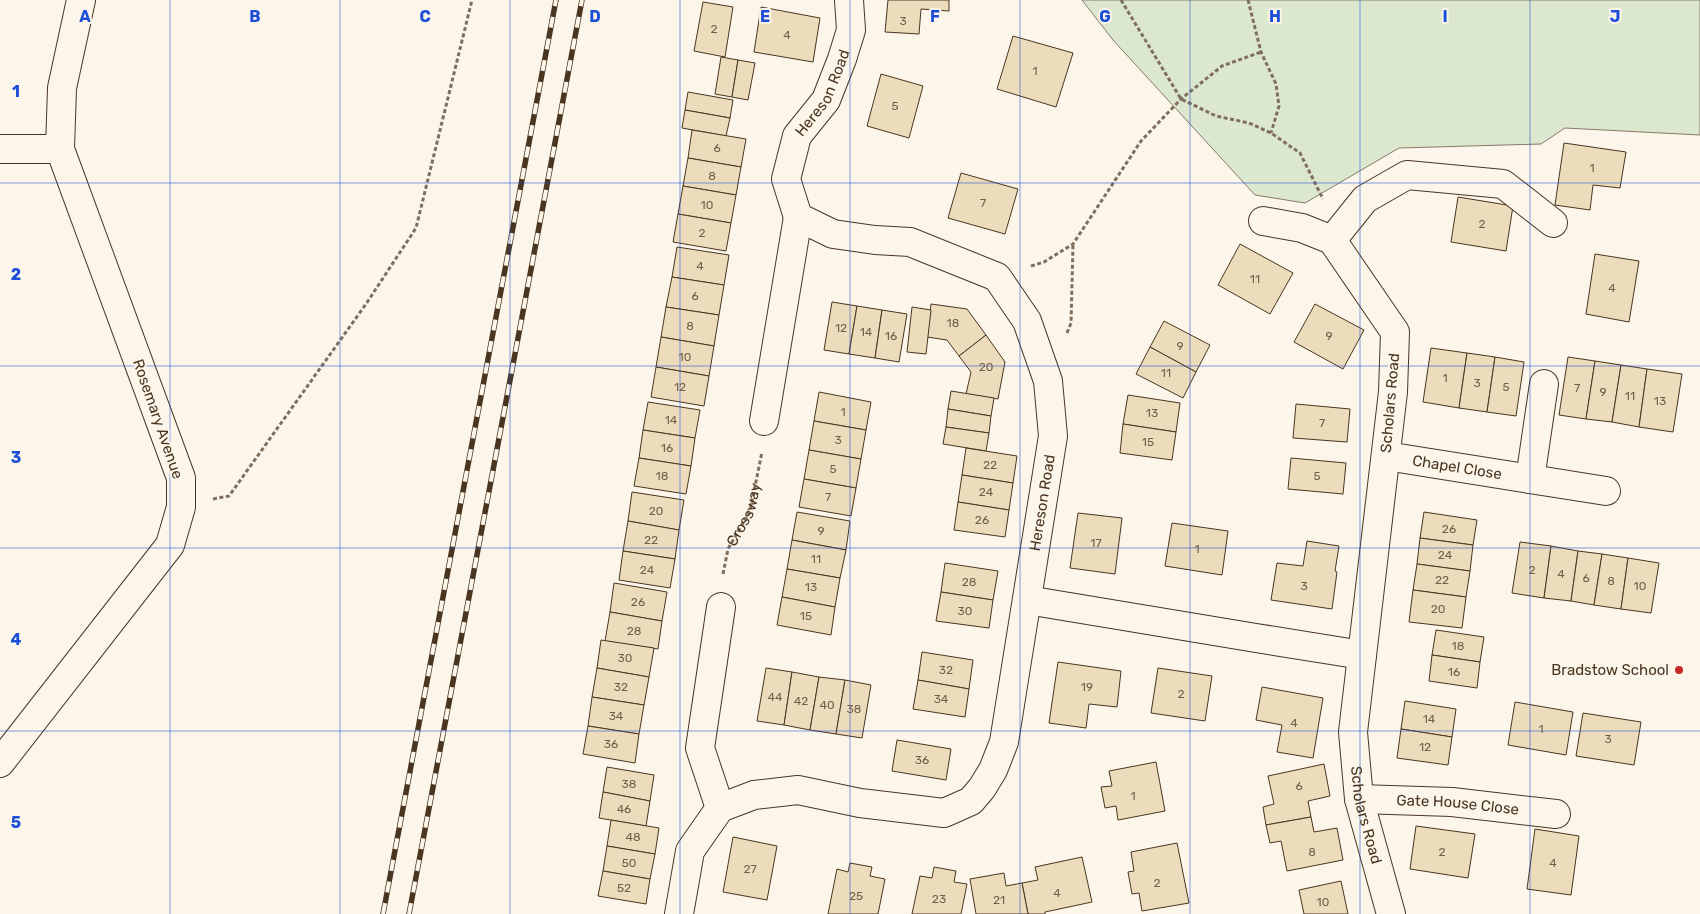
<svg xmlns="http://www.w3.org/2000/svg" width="1700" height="914" viewBox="0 0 1700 914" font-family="Rubik,sans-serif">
<rect width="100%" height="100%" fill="#fbf6e9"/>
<polygon fill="#dce7d0" stroke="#887966" points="1082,0 1700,0 1700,135 1565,128 1541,144 1399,148 1305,203 1255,195 1113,40"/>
<g fill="#ecdcbc" stroke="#4a3520">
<polygon points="888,0 949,0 949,11 921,9 919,34 885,32"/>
<polygon points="703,2 733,7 725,57 694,51"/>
<polygon points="761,7 820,18 813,62 754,52"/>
<polygon points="1013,36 1073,53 1056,107 997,89"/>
<polygon points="721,57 738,60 732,97 715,94"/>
<polygon points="738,60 755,63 748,100 732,97"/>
<polygon points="881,74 923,86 909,138 867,126"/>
<polygon points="688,92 733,100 730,118 685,110"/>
<polygon points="685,110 730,118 726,136 682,128"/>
<polygon points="692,130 746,139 741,167 688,158"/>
<polygon points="1564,143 1626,152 1620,188 1593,185 1590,210 1555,205"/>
<polygon points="688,158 741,167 736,195 683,186"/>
<polygon points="961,173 1018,189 1005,234 948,218"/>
<polygon points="683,186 736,195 731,223 678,214"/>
<polygon points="1458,197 1513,206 1506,251 1451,242"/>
<polygon points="678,214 731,223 726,251 673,242"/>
<polygon points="1240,244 1293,273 1270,314 1218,285"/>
<polygon points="677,247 729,255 724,285 672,277"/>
<polygon points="1595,254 1639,261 1629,322 1586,314"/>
<polygon points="672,277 724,285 719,315 666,307"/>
<polygon points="832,302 857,306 849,354 824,350"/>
<polygon points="931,304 967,309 986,335 959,356 947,340 927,337"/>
<polygon points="1315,304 1364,330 1343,369 1294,342"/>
<polygon points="857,306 882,310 875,358 849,354"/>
<polygon points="666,307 719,315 714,346 661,337"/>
<polygon points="912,307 931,310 926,354 907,352"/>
<polygon points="882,310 907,314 899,362 875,358"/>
<polygon points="1164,321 1210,345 1196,372 1150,347"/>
<polygon points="986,335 1005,362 998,399 966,394 971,372 959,356"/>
<polygon points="661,337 714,346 709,376 656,367"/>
<polygon points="1150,347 1196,372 1183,398 1136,374"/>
<polygon points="1431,348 1467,353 1459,408 1423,402"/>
<polygon points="1467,353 1495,357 1487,412 1459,408"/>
<polygon points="1495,357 1524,362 1516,416 1487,412"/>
<polygon points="1568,357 1595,361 1586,419 1559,415"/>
<polygon points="1595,361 1621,365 1612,422 1586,419"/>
<polygon points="1621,365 1647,369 1639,427 1612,422"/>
<polygon points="656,367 709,376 704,406 651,397"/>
<polygon points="1647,369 1682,374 1673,432 1639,427"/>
<polygon points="951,391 994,398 991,416 948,409"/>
<polygon points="819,392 871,402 866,430 814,421"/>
<polygon points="1128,395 1180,403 1176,432 1123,424"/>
<polygon points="648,402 700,410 695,438 643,430"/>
<polygon points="1296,404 1350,409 1347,442 1293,438"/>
<polygon points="948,409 991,416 989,433 946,427"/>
<polygon points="814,421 866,430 861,459 809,450"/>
<polygon points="1123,424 1176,432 1172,460 1120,453"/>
<polygon points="946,427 989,433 986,451 943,444"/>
<polygon points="643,430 695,438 691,466 639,458"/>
<polygon points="966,448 1017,456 1013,483 962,475"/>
<polygon points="809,450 861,459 856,488 804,479"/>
<polygon points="639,458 691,466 686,494 634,486"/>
<polygon points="1291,458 1346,463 1343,494 1288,489"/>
<polygon points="962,475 1013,483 1009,510 958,502"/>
<polygon points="804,479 856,488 851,516 799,507"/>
<polygon points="632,492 684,500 679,530 628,521"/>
<polygon points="958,502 1009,510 1005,537 954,530"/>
<polygon points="797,512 850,521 846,550 792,540"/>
<polygon points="1424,512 1477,520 1473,545 1420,538"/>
<polygon points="1078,513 1122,518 1115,574 1070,568"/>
<polygon points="628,521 679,530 675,559 623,551"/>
<polygon points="1172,523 1228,531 1222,575 1165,566"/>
<polygon points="1420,538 1473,545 1470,571 1417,564"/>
<polygon points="792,540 846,550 840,578 787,569"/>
<polygon points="1307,541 1339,546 1335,571 1337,572 1332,609 1271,600 1277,563 1303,566"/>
<polygon points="1520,542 1551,546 1544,598 1512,593"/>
<polygon points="1551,546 1578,551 1571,601 1544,598"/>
<polygon points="623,551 675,559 670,588 619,580"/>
<polygon points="1578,551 1602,554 1594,605 1571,601"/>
<polygon points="1602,554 1628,558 1621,609 1594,605"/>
<polygon points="1628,558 1659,563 1651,613 1621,609"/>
<polygon points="945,563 998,571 993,600 941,592"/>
<polygon points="1417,564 1470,571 1466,597 1413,590"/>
<polygon points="787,569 840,578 835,607 782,597"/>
<polygon points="614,583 667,592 662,621 610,612"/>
<polygon points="1413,590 1466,597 1462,628 1409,622"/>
<polygon points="941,592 993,600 989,628 936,621"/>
<polygon points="782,597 835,607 831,635 777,625"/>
<polygon points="610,612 662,621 658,649 605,641"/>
<polygon points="1436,630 1484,637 1480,662 1432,655"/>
<polygon points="601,640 654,648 649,677 597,668"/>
<polygon points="922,652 973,660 969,689 918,680"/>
<polygon points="1432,655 1480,662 1477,688 1429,681"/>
<polygon points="1058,662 1121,671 1117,707 1089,704 1086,728 1049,723"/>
<polygon points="597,668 649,677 644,705 592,697"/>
<polygon points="766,668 792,672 784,725 757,721"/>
<polygon points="1158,668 1212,676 1205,721 1151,713"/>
<polygon points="792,672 819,677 810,730 784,725"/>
<polygon points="819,677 845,680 836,734 810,730"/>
<polygon points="845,680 871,685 862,738 836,734"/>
<polygon points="918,680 969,689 965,717 913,709"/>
<polygon points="1262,687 1323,698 1313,758 1277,752 1282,725 1256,720"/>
<polygon points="592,697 644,705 639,734 588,726"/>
<polygon points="1405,701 1456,709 1452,737 1401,729"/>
<polygon points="1515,702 1573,712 1566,755 1508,745"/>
<polygon points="1583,713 1641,722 1634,765 1576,756"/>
<polygon points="588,726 639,734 635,763 583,754"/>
<polygon points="1401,729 1452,737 1448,765 1397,758"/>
<polygon points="897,740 951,749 946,780 892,771"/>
<polygon points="1156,762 1165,811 1118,820 1116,806 1105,808 1101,787 1112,786 1109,771"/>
<polygon points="1324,764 1330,796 1308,801 1311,817 1266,825 1263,807 1274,804 1268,776"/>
<polygon points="607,767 654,775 650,801 603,792"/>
<polygon points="603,792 650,801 646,826 599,818"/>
<polygon points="1311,817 1314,832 1337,828 1343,860 1287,871 1281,841 1270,843 1266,825"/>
<polygon points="611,820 659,828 655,854 607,846"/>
<polygon points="1416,826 1475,834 1468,878 1410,869"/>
<polygon points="1535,829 1579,836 1571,895 1527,889"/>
<polygon points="733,837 777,846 767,900 723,892"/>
<polygon points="1177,843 1189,903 1142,911 1139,893 1132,894 1128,872 1134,871 1131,852"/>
<polygon points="607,846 655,854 650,879 603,871"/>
<polygon points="1082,857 1092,902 1045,912 1045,914 1028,914 1022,883 1038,880 1035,867"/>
<polygon points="850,863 872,867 870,876 885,879 878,914 828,914 837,869 848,872"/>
<polygon points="934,867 956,871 954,882 967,884 961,914 912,914 920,876 932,878"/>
<polygon points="603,871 650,879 646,904 598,896"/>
<polygon points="1004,873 1006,886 1022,883 1028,914 976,914 970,879"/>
<polygon points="1341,881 1348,914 1304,914 1299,890"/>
</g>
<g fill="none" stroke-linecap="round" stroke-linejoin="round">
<defs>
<g id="minor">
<polyline points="0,149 60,149"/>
<path id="s2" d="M1263 221 1302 228 1332 240 1395 332 1393 392 1353 732 1359 799 1391 914"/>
<polyline points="1332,240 1365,199 1407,175 1503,184 1553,223"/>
<polyline points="764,421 798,217"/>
<path id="s3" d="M1386 456 1606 491"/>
<polyline points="1530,479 1544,384"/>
<polyline points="1027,600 1256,638 1362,655"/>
<polyline points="0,763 170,545 181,507 181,478 60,149 62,88 81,0"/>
<path id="s4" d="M1359 799 1452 802 1556 814"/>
<polyline points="720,808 700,748 721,607"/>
<path id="s5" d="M679 914 690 851 720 808 754 795 798 790 860 803 944 813 971 801 982 788 993 770 1004 742 1053 436 1048 381 1027 321 997 277 910 242 875 240 833 234 798 217 786 179 797 136 826 100 842 59 851 30 849 0"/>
</g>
</defs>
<use href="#minor" stroke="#4a3520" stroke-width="30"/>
<g stroke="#7f6f5c" stroke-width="3" stroke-dasharray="4 2.5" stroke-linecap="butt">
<polyline points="1121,0 1181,99 1216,116 1249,123 1271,133 1300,153 1323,199"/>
<polyline points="1248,0 1261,52 1276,84 1279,106 1271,133"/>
<polyline points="1031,266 1044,262 1073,244 1141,141 1181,99 1222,66 1261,52"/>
<polyline points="1067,333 1071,323 1073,245"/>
<polyline points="213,499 229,496 366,304 416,228 472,0"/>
<path id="s1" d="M723 574 728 549 750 511 762 452"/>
</g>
<use href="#minor" stroke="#fbf6e9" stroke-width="28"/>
<defs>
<g id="rail">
<polyline points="383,914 556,0"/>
<polyline points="409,914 582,0"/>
</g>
</defs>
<use href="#rail" stroke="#4a3520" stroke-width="5.5"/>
<use href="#rail" stroke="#fbf6e9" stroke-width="4" stroke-dasharray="11" stroke-linecap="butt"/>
</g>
<path fill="none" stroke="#1d4ed8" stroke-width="1" stroke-opacity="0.55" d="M170 0V914M340 0V914M510 0V914M680 0V914M850 0V914M1020 0V914M1190 0V914M1360 0V914M1530 0V914M0 183H1700M0 366H1700M0 548H1700M0 731H1700"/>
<circle fill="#c62828" stroke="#fbf6e9" stroke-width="2" cx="1679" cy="670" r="5"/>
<g text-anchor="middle" stroke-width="4" stroke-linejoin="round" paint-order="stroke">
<g font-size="12" fill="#725f47">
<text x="903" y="25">3</text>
<text x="714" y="33">2</text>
<text x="787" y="39">4</text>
<text x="1035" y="75">1</text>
<text x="895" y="110">5</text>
<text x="717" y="152">6</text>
<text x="1592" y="172">1</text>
<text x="712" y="180">8</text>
<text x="983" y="207">7</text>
<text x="707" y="209">10</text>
<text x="1482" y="228">2</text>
<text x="702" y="237">2</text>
<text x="700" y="270">4</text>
<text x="1255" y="283">11</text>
<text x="1612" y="292">4</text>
<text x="695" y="300">6</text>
<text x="953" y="327">18</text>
<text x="690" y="330">8</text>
<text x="841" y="332">12</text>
<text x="866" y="336">14</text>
<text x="891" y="340">16</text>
<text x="1329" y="340">9</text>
<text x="1180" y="350">9</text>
<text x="685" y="361">10</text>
<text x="986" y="371">20</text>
<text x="1166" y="377">11</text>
<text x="1445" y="382">1</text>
<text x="1477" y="387">3</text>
<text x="680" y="391">12</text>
<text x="1506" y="391">5</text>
<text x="1577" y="392">7</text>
<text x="1603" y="396">9</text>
<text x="1630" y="400">11</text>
<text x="1660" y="405">13</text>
<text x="843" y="416">1</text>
<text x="1152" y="417">13</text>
<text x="671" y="424">14</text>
<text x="1322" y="427">7</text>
<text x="838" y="444">3</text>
<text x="1148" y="446">15</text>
<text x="667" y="452">16</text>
<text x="990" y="469">22</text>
<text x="833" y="473">5</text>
<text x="662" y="480">18</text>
<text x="1317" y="480">5</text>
<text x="986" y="496">24</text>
<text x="828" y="501">7</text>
<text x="656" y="515">20</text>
<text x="982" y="524">26</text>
<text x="1449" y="533">26</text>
<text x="821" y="535">9</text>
<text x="651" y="544">22</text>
<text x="1096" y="547">17</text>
<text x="1197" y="553">1</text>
<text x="1445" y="559">24</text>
<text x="816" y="563">11</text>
<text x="647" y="574">24</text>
<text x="1532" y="574">2</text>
<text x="1561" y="578">4</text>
<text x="1586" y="582">6</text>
<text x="1442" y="584">22</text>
<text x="1611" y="585">8</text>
<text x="969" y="586">28</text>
<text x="1304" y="590">3</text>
<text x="1640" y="590">10</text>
<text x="811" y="591">13</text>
<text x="638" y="606">26</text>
<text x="1438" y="613">20</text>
<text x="965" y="615">30</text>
<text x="806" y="620">15</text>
<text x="634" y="635">28</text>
<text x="1458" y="650">18</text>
<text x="625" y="662">30</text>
<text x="946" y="674">32</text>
<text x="1454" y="676">16</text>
<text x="621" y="691">32</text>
<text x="1087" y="691">19</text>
<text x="1181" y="698">2</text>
<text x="775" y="701">44</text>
<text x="941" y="703">34</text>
<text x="801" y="705">42</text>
<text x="827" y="709">40</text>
<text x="854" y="713">38</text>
<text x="616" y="720">34</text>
<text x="1429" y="723">14</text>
<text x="1294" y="727">4</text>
<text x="1541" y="733">1</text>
<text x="1608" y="743">3</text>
<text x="611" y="748">36</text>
<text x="1425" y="751">12</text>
<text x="922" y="764">36</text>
<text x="629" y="788">38</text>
<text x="1299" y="790">6</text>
<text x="1133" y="800">1</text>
<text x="624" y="813">46</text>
<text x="633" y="841">48</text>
<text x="1312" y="856">8</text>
<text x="1442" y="856">2</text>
<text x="629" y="867">50</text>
<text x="1553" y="867">4</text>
<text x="750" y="873">27</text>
<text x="1157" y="887">2</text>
<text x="624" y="892">52</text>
<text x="1057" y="897">4</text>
<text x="856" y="900">25</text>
<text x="939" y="903">23</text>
<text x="999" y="904">21</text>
<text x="1323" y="906">10</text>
</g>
<g font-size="15" fill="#4a3520" stroke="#fbf6e9">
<text dy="5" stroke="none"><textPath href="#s5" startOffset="1270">Hereson Road</textPath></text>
<text transform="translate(1390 403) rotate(-85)" y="5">Scholars Road</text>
<text transform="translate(158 419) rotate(71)" y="5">Rosemary Avenue</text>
<text dy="5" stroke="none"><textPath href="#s3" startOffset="72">Chapel Close</textPath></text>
<text dy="5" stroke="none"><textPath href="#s5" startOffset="685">Hereson Road</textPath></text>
<text dy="5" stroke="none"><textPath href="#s1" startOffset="64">Crossway</textPath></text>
<text dy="5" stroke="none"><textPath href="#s4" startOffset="99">Gate House Close</textPath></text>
<text dy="5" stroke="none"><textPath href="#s2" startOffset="670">Scholars Road</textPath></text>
</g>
<g font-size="15" fill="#4a3520" stroke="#fbf6e9" text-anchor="end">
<text x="1669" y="675">Bradstow School</text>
</g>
</g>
<g font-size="16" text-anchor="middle" font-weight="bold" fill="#1d4ed8" stroke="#fbf6e9" stroke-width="4" stroke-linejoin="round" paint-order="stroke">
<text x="85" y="22">A</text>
<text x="255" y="22">B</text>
<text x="425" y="22">C</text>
<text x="595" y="22">D</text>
<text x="765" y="22">E</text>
<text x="935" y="22">F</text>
<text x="1105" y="22">G</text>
<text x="1275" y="22">H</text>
<text x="1445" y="22">I</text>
<text x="1615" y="22">J</text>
<text x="16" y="97">1</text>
<text x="16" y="280">2</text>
<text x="16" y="463">3</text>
<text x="16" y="645">4</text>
<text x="16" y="828">5</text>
</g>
</svg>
